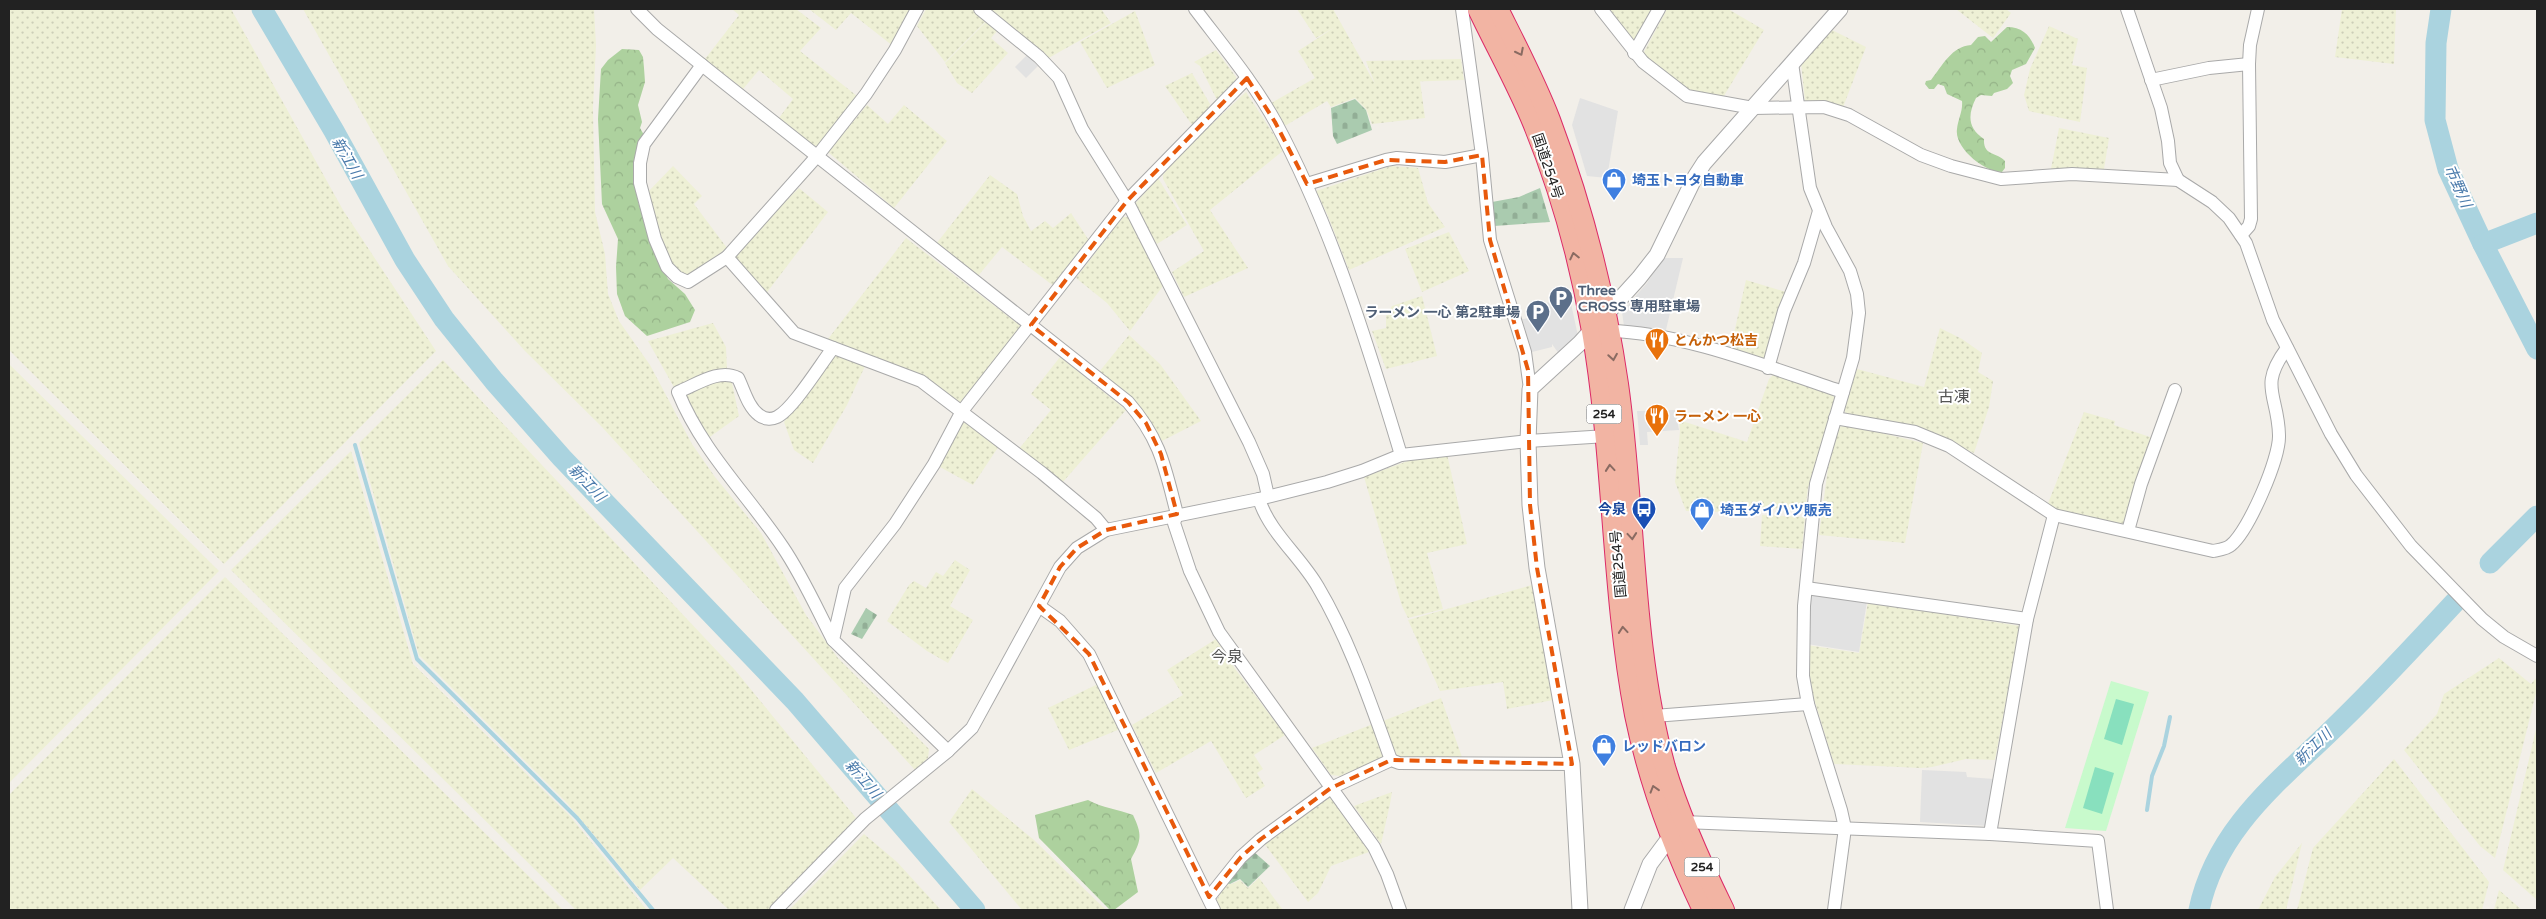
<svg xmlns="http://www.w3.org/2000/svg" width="2546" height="919" viewBox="0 0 2546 919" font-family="'Varela Round','Noto Sans JP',sans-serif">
<defs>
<pattern id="farmland-dots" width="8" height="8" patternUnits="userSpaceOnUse" patternTransform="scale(1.25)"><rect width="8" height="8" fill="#eef0d5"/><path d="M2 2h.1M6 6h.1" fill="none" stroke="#ccceb7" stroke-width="1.8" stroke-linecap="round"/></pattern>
<pattern id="forest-crowns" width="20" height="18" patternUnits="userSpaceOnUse" patternTransform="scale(1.25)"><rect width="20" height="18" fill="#add19e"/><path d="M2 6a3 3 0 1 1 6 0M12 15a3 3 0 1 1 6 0" fill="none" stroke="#95b388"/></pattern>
<pattern id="cemetery-stones" width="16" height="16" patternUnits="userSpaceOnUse" patternTransform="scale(1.25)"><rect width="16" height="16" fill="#aacbaf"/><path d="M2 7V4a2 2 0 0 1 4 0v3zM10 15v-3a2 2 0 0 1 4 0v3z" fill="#92ae96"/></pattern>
</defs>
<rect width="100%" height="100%" fill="#f2efe9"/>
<g fill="url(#farmland-dots)">
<polygon points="9,9 231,9 343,210 436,351 224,564 9,350"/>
<polygon points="303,9 594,9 596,45 593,108 595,212 605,254 608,294 619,321 650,365 692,444 715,477 761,533 806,615 838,658 929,749 928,758 915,770 602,427 525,351 448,266"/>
<polygon points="732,9 796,9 821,28 800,51 857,96 819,145 815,146 779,118 793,99 759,70 743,89 705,59 739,15"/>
<polygon points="809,9 912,9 893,46 851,13 836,30"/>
<polygon points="926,9 973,9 987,20 945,62 917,26"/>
<polygon points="985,9 1101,9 1111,23 1045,60"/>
<polygon points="1297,9 1333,9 1375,84 1366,61 1461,59 1464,80 1401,82 1420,81 1425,118 1372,124 1366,109 1355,98 1331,107 1327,101 1283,127 1268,105 1315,78 1298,51 1335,27 1316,38"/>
<polygon points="1610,9 1655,9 1636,41 1628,39"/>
<polygon points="1667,9 1728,9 1764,30 1722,99 1688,89 1671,79 1643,54"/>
<polygon points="1956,9 2006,9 2011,13 1993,38"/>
<polygon points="2342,9 2396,9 2394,64 2335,57"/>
<polygon points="1135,11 1155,65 1107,88 1080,42"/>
<polygon points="987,21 998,30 991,38 1008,53 972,93 957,83 945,63"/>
<polygon points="2049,26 2078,39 2072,65 2087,68 2080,122 2029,111 2024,95 2030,69"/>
<polygon points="1830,29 1866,47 1842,110 1808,104 1805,101 1801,62"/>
<polygon points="1216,50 1236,77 1236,81 1217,100 1200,66 1194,62"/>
<polygon points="1192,73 1210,104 1209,108 1192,125 1165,86"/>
<polygon points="1246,92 1284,150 1210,210 1248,268 1184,297 1172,272 1204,251 1163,179 1163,175 1181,153"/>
<polygon points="867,105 888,124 904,105 947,141 894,208 828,152"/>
<polygon points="2059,128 2109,138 2104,169 2051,169"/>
<polygon points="673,166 702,196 694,204 727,248 689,276 684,276 669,260 646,194"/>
<polygon points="1391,166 1418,168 1428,203 1445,227 1349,270 1328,216 1316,191"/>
<polygon points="990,175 1017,194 1023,216 1031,231 1045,221 1053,228 1071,213 1090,242 1055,287 1002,247 978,276 936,244"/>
<polygon points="1158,178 1187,225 1157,244 1135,209 1135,204"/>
<polygon points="799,188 828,212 765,295 733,254"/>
<polygon points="1123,217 1128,217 1165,283 1130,331 1107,303 1076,278"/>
<polygon points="1449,232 1469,271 1422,292 1405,249"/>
<polygon points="906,238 1022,327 964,402 958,403 920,375 828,339"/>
<polygon points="1746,280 1786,292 1767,360 1730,351"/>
<polygon points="1422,296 1437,356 1386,369 1372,331 1386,328 1386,316 1392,306"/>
<polygon points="713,323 726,347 727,370 675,389 648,341"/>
<polygon points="1940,328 1962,339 1982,353 1978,372 1993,381 1989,407 1974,453 1956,445 1846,414 1844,409 1857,369 1924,387"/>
<polygon points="1129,335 1160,364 1201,421 1162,441 1139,406 1099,372"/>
<polygon points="834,353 866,364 847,405 813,463 794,450 784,422"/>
<polygon points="1060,357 1126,410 1062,483 1018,450 1051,410 1031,394"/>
<polygon points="443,360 735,670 856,818 770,910 729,910 673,858 640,890 567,803 419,655 359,443"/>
<polygon points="9,364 219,571 9,783"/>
<polygon points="1773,375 1831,394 1835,398 1808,488 1805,510 1726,506 1725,512 1686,511 1675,482 1680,431 1679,420 1747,442 1769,379"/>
<polygon points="718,380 728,380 732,383 739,416 707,439 684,395"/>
<polygon points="2084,412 2115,421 2114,425 2153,438 2124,524 2066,514 2047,506"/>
<polygon points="962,423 968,423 999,446 973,485 938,466"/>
<polygon points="1848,425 1923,443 1905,543 1819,535 1828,468 1839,427"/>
<polygon points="351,451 413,664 570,816 647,910 576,910 231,570"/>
<polygon points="1447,454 1467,544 1427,553 1443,609 1408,618 1402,606 1364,477 1416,458"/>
<polygon points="1762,515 1805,517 1802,549 1760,546"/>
<polygon points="955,560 970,570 950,606 973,620 948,663 927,651 887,621 909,585 914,581 926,588 936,572 943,576"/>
<polygon points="225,577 563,910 9,910 9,795"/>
<polygon points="1532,585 1553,700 1507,709 1503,682 1440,691 1408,620"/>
<polygon points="1868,602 2020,626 1995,760 1966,759 1932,767 1921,768 1834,764 1814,699 1808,667 1807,645 1859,653"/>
<polygon points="1216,639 1230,662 1285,735 1254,755 1263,769 1257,773 1265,786 1246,798 1211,741 1156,773 1132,725 1183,695 1167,670"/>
<polygon points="2499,658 2531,684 2537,677 2537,689 2495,858 2480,846 2404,750 2437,714 2444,694"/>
<polygon points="1098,684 1120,729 1069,750 1048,708"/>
<polygon points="1441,698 1462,757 1400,758 1397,756 1383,721"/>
<polygon points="1373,724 1385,752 1383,758 1340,776 1331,775 1312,748"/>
<polygon points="2537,725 2537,900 2503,870"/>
<polygon points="2394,759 2489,882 2482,910 2297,910 2313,848"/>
<polygon points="972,789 1034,840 1106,910 1022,910 949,822"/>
<polygon points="1392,792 1390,804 1381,844 1354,806"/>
<polygon points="1328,797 1333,800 1369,852 1331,866 1318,893 1308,902 1263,842"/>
<polygon points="864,834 897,862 941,910 789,910"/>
<polygon points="2302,843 2286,910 2258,910 2275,877"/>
<polygon points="1259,878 1283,910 1220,910 1216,901 1226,884 1232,884 1240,880 1248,888"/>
<polygon points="2499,890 2522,910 2494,910"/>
</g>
<g fill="url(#forest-crowns)">
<path d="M2007 27C2022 27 2030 35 2035 48L2026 64 2012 70 2010 76 2013 83 2007 89 1994 93 1992 96 1981 95 1976 98C1968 114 1967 128 1984 139 1983 156 1997 152 2005 161V168L2002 172C1985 172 1954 148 1957 129 1958 119 1963 111 1962 101L1947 94 1944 86 1938 84 1934 89H1929L1925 84 1926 81 1931 80C1942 66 1952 46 1971 45L1978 37 1985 36 1991 42Z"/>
<polygon points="622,49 639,50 643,57 644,68 645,82 638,105 642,122 640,128 644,135 636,191 639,205 653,246 668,279 685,294 695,310 690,322 647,336 625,316 617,294 616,267 618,239 602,204 598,119 601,69 608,60"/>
<path d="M1088 800C1103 808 1117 809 1133 815 1142 834 1142 840 1131 859L1138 892 1114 910H1110L1039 838 1035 815Z"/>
</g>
<g fill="url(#cemetery-stones)">
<polygon points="1355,99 1366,110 1372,130 1337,144 1333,136 1331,108"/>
<polygon points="1540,188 1550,222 1494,226 1492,202 1519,197"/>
<polygon points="866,608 877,615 862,639 851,634"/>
<polygon points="1253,851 1270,866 1248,887 1240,879 1230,884 1226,883"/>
</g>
<polygon fill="#c8facc" points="2111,681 2149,692 2106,831 2065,828"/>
<g fill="#88e0be">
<polygon points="2116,699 2134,704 2122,745 2104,739"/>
<polygon points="2095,767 2114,773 2102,814 2083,808"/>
</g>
<g fill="#e2e2e2">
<polygon points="1027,55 1038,66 1026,78 1015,67"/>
<polygon points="1580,98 1618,111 1607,178 1587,176 1572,125"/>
<polygon points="1663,258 1683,258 1665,334 1624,326 1622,312 1647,283"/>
<polygon points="1570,299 1578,336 1559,354 1552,344 1552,347 1532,352 1522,319 1547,317 1545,303"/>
<polygon points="1675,410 1679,430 1647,432 1648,445 1640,445 1637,411"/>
<polygon points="1816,594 1867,601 1859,652 1807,644 1810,597"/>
<polygon points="1922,770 1966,772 1967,777 1994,779 1988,826 1920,822"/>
</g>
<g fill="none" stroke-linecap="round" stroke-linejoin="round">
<g stroke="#aad3df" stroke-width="4">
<polyline points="355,445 417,659 577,818 653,910"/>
<polyline points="2147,810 2152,776 2164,746 2170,717"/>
</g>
<g stroke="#aad3df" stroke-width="21">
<polyline points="262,9 334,131 405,260 444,319 494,381 562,458 795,701 975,910"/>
<polyline points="2441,9 2436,43 2435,120 2448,169 2483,244 2537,349"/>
<polyline points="2483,244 2537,223"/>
<polyline points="2490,563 2537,516"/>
<path d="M2199 910C2217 825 2284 778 2342 720 2381 682 2418 642 2455 602"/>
</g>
<defs>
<g id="minor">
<path d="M637 9 657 29 727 85 1128 402C1161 440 1165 468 1177 514L1174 523 1190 571 1219 632 1374 847 1387 874 1400 910"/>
<polyline points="980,9 1039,57 1059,78 1082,129 1127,201 1249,442 1263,474 1268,496"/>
<path d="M1195 9C1223 46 1254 83 1276 123 1332 228 1367 342 1401 455"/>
<polyline points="1462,9 1482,155 1490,240 1525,352 1530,389"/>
<polyline points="1601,9 1643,62 1687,96 1753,108 1824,107 1849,115 1921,155 1951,166 2001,179 2072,174 2178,180 2212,202 2229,218 2246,243 2273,320 2331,434 2356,475 2411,546 2482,619 2504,637 2537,656"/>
<polyline points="2127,9 2161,108 2168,141 2170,163 2178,180"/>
<polyline points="1634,53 1659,9"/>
<polyline points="1792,63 1810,188 1826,227 1850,271 1857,294 1859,313 1853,358 1816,484 1804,606 1803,676 1808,704 1841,810 1845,828 1834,910"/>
<polyline points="702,65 644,144 640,163 640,183 655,239 667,267 677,277 688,282 727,257 818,155 866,94 895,50 917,9"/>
<polyline points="2151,80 2209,68 2249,64"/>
<polyline points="1307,184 1386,160 1397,158 1445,162 1482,155"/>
<polyline points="2241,235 2249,226 2251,219 2249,64 2250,45 2258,9"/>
<polyline points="727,257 794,333 921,381 1042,473 1096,518 1106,530"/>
<path d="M1609 331C1682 332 1773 369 1843 392"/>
<path d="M833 348C820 365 793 409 777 417 771 420 764 419 759 415 748 407 744 390 738 378 719 368 696 385 678 392 702 451 747 494 782 546 802 575 817 609 833 640"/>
<polyline points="1768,368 1784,311 1804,263 1819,211"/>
<path d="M1835 418 1915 432 1949 446 2054 515 2213 551C2218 550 2227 549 2231 545 2249 530 2280 458 2279 435 2278 394 2258 387 2287 348"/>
<path d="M1259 499C1269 532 1301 557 1318 587 1350 641 1370 702 1391 760"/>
<polyline points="2128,531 2141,484 2175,390"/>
<polyline points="1806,588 2027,619"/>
<polyline points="1039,606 1060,621 1089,654 1214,910"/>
<polyline points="1654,716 1808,704"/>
<polyline points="948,751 833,640 845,588 895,524 934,464 962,411 1127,201 1247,78"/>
<polyline points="1683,822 1990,834 2098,841 2107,910"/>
<polyline points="1990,834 2027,619 2054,515"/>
<polyline points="1209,897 1241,857 1261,839 1331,788 1391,760 1399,763 1572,764"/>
<polyline points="776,910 865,819 948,751 972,728 1060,567 1077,548 1106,530 1259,499 1327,482 1362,471 1401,455 1528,441 1607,436"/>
</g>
<g id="tertiary">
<polyline points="1580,910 1572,764 1537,568 1530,505 1528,441 1530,389 1580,343 1639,278 1657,255 1695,177 1704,163 1840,9"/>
<polyline points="1632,910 1650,864 1676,829"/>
</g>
<g id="trunk">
<path d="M1478 9C1496 47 1517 84 1533 123 1560 189 1580 262 1592 331 1614 458 1611 589 1635 715 1649 784 1673 847 1703 910"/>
<path d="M1498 9C1516 45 1535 81 1550 120 1582 205 1605 294 1618 384 1636 511 1631 642 1665 767 1680 817 1701 863 1724 910"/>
</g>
</defs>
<use href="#minor" stroke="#a9a9a9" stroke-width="14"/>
<use href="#tertiary" stroke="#a9a9a9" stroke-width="17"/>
<use href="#trunk" stroke="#dc2a67" stroke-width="22"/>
<use href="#minor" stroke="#fff" stroke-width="12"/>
<use href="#tertiary" stroke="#fff" stroke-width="15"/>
<use href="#trunk" stroke="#f2b4a3" stroke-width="20"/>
</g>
<defs><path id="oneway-chevron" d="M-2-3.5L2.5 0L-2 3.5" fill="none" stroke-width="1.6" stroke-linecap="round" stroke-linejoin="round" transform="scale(1.25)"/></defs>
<g stroke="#8a6b62">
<use href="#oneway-chevron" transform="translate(1520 52) rotate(63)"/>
<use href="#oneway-chevron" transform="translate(1574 256) rotate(-103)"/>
<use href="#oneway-chevron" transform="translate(1613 357) rotate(81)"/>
<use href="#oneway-chevron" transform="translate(1610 468) rotate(-95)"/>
<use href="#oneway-chevron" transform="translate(1632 536) rotate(85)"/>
<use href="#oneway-chevron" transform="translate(1623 630) rotate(-95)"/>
<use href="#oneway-chevron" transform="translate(1654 789) rotate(-107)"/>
</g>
<path fill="none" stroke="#e8590c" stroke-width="4" stroke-dasharray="10 6" stroke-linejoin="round" d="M1247 78 1275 122 1307 184 1386 160 1445 162 1482 155 1490 240 1528 370 1530 505 1537 568 1572 764 1391 760 1331 788 1261 839 1241 857 1209 897 1089 654 1039 606 1060 567 1077 548 1106 530 1177 514 1161 454 1146 423 1128 402 1031 325 1127 201Z"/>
<defs>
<symbol id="shop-pin" viewBox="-11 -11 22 30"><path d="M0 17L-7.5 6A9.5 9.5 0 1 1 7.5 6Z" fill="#3f7fe0" stroke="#fff"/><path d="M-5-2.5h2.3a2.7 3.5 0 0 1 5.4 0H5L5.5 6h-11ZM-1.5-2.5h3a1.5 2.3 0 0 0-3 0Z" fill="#fff"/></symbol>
<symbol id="parking-pin" viewBox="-11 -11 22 30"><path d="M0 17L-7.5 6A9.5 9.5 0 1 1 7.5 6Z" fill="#5c6f8a" stroke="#fff"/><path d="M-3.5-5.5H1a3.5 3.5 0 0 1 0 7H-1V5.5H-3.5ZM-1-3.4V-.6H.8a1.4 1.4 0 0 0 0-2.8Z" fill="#fff"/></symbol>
<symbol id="restaurant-pin" viewBox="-11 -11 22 30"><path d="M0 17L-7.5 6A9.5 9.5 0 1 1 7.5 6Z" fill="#e8710a" stroke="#fff"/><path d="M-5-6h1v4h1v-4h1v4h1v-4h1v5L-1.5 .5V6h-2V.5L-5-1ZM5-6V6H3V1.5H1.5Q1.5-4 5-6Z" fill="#fff"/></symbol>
<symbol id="bus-pin" viewBox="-11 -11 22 30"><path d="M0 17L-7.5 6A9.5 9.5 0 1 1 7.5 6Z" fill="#1a4fb4" stroke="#fff"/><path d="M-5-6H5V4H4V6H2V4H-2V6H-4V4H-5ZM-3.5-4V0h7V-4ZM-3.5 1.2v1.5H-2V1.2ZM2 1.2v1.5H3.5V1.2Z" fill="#fff"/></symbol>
</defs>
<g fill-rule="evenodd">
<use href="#shop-pin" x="1600" y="166" width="28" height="38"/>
<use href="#parking-pin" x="1547" y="284" width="28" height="38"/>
<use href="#parking-pin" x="1524" y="298" width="28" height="38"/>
<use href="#restaurant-pin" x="1643" y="326" width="28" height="38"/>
<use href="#restaurant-pin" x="1643" y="402" width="28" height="38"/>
<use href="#bus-pin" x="1630" y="495" width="28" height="38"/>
<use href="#shop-pin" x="1688" y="496" width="28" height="38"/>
<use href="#shop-pin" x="1590" y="732" width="28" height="38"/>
</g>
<g text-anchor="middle" stroke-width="4" stroke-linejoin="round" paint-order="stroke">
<g fill="#fff" stroke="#646464" stroke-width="1">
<rect x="1586.5" y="404.5" width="35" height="19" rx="4"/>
<rect x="1684.5" y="857.5" width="35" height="19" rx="4"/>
</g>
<g font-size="12" font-weight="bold" fill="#222">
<text x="1604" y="418">254</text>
<text x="1702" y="871">254</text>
</g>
<g font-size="14" fill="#222" stroke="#fff">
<text transform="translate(1548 166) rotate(71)" y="5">国道254号</text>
<text transform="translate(1618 564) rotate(-95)" y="5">国道254号</text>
</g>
<g font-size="14" font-weight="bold" fill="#366cbe" stroke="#fff" text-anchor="start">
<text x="1632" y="185">埼玉トヨタ自動車</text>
<text x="1720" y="515">埼玉ダイハツ販売</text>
<text x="1622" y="751">レッドバロン</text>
</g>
<g font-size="14" font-weight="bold" fill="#4e5e75" stroke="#fff" text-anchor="start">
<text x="1578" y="295">Three<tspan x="1578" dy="16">CROSS 専用駐車場</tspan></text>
<text x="1520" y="317" text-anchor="end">ラーメン 一心 第2駐車場</text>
</g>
<g font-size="14" font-weight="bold" fill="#c56008" stroke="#fff" text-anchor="start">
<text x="1674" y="345">とんかつ松吉</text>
<text x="1674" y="421">ラーメン 一心</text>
</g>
<g font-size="14" font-weight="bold" fill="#164399" stroke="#fff" text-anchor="end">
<text x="1626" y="514">今泉</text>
</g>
<g font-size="15" font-style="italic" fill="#4a7aab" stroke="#fff">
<text transform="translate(347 158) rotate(60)" y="5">新江川</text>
<text transform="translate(2458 186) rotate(66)" y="5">市野川</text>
<text transform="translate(587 483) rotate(46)" y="5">新江川</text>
<text transform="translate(2313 747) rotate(-44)" y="5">新江川</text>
<text transform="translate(863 779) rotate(49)" y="5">新江川</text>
</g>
<g font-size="16" fill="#555" stroke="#fff">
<text x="1954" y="402">古凍</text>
<text x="1227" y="662">今泉</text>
</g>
</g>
<rect width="2546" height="919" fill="none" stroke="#222222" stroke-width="20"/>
</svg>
